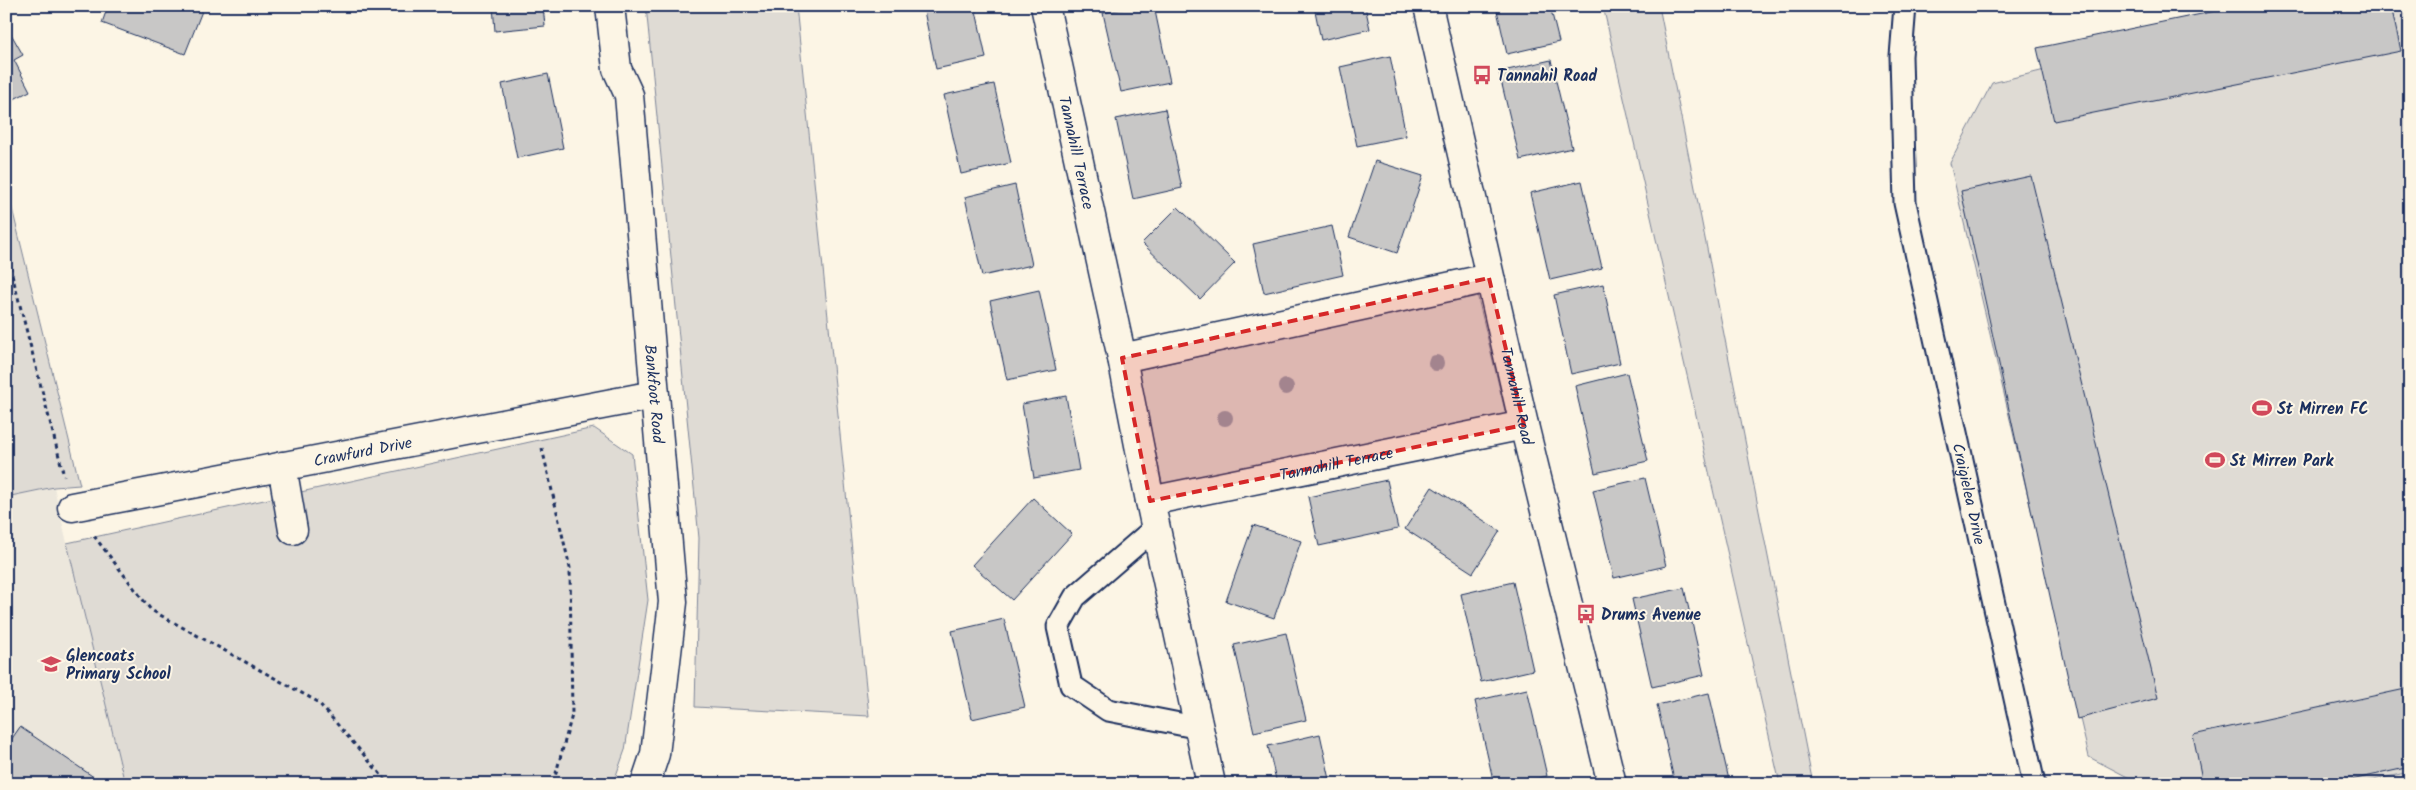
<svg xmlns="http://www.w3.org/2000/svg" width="2416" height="790" viewBox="0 0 2416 790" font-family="Kalam,sans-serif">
<rect width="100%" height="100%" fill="#fcf5e5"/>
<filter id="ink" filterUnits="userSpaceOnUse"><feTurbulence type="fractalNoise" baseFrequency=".02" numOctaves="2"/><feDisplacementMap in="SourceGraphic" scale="10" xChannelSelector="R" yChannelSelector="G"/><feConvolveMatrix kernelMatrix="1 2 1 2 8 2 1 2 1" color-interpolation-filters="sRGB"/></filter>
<g filter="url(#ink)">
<polygon fill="#ece7dc" points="54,487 67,543 125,784 6,784 6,497"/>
<g fill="#dfdbd4" stroke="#7d8599">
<polygon points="646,6 796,6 869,716 695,707 699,538"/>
<polygon points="1603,6 1659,6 1813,784 1780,784"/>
<polygon points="2304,6 2410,6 2410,772 2355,784 2141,784 2089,757 1950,163 1992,83"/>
<polygon points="6,184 80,485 54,487 6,497"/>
<polygon points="1477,294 1506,415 1163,487 1138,370"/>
<polygon points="594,428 632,454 648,600 625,750 613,784 125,784 67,543"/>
</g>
<g fill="#c8c7c6" stroke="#1b2f5e">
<polygon points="108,6 204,6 185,54 102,23"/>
<polygon points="493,6 543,6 545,26 495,31"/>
<polygon points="923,6 975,6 986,58 936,69"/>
<polygon points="1136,6 1154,6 1170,82 1121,92 1103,13"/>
<polygon points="1314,6 1365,6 1370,29 1321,40"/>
<polygon points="1496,6 1550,6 1559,42 1507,54"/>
<polygon points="2240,6 2391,6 2401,51 2054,121 2037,48"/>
<polygon points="6,25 23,55 14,60 30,91 6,103"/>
<polygon points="1390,56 1406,136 1357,146 1340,67"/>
<polygon points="1551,60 1572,148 1520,160 1499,72"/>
<polygon points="548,74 563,148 517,158 502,84"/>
<polygon points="994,84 1011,163 961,174 944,95"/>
<polygon points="1165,109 1182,188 1133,199 1116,119"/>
<polygon points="1375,161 1423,176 1397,253 1349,237"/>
<polygon points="2031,176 2158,698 2077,719 1961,191"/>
<polygon points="1582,181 1602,268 1550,280 1530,193"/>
<polygon points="1015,185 1032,265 982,276 965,197"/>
<polygon points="1178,207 1235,263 1200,299 1142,243"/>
<polygon points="1332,226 1343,275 1264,293 1253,244"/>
<polygon points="1603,284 1620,363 1571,374 1554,295"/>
<polygon points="1039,290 1056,370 1007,380 990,301"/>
<polygon points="1627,373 1648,461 1595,473 1575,386"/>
<polygon points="1066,396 1079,470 1034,478 1022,404"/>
<polygon points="1645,478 1666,566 1614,578 1593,490"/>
<polygon points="1387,480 1398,529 1319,546 1308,497"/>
<polygon points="1432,487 1500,531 1473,573 1405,529"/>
<polygon points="1033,498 1072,534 1012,600 972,565"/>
<polygon points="1253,525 1301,541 1274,618 1226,601"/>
<polygon points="1513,582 1533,670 1481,682 1461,594"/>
<polygon points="1684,588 1704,675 1652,687 1632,599"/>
<polygon points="1004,619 1025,707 972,719 952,631"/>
<polygon points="1286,633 1306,720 1254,732 1234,645"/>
<polygon points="2410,688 2410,767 2333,784 2203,784 2193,735"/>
<polygon points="1527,689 1547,776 1517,784 1494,784 1475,701"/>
<polygon points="1709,693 1729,780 1715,784 1675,784 1657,705"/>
<polygon points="20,727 104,784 6,784 6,747"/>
<polygon points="1320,734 1331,784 1277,784 1268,746"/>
</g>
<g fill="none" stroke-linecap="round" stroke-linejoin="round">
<defs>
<g id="service">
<path id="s1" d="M1905 6 1901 56 1905 203 2034 784"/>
<polyline points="1156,527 1075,597 1058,627 1071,685 1108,710 1200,728"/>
</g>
<g id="minor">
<path id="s2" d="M610 6 617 69 629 95 673 602 655 754 645 784"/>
<path id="s3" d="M1045 6 1122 358 1150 501 1211 784"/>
<path id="s4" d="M1428 6 1524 425 1612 784"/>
<polyline points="1122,358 1489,278"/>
<polyline points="282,466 293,530"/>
<path id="s5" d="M1150 501 1524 425"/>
<path id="s6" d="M72 507 654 395"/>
</g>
</defs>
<use href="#service" stroke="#1b2f5e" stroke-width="25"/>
<use href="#minor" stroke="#1b2f5e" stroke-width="31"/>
<g stroke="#1b2f5e" stroke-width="3" stroke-dasharray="4 4" stroke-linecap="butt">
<polyline points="6,251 64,476"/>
<polyline points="542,448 570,568 572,715 553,784"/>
<polyline points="94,536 151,610 318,702 389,784"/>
</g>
<use href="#service" stroke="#fcf5e5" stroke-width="21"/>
<use href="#minor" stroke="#fcf5e5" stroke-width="28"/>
</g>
<g fill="#969ba8">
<circle cx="1436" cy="363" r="8"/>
<circle cx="1286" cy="387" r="8"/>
<circle cx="1225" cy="418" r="8"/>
</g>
</g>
<path fill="#d62828" fill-opacity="0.2" stroke="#d62828" stroke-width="4" stroke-dasharray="10 6" stroke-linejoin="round" d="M1489 278 1524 425 1150 501 1122 358Z"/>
<defs>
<symbol id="bus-bare" viewBox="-9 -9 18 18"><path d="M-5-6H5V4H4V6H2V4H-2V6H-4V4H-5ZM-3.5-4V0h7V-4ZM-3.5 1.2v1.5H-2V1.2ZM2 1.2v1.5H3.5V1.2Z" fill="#d1495b" stroke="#fcf5e5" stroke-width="2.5" paint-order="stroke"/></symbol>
<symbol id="stadium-bare" viewBox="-9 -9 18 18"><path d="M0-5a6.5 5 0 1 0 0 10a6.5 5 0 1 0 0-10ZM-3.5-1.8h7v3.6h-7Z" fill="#d1495b" stroke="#fcf5e5" stroke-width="2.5" paint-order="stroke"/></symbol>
<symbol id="school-bare" viewBox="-9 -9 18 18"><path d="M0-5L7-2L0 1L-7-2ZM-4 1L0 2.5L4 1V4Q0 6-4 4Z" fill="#d1495b" stroke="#fcf5e5" stroke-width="2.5" paint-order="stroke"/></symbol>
</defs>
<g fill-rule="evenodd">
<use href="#bus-bare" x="1468" y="61" width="28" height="28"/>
<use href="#stadium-bare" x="2248" y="394" width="28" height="28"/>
<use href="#stadium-bare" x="2201" y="446" width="28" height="28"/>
<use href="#bus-bare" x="1572" y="600" width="28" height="28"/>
<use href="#school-bare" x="37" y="650" width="28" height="28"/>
</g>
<g text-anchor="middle" stroke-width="4" stroke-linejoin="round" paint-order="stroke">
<g font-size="16" font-weight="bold" fill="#1b2f5e" stroke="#fcf5e5" text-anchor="start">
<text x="1497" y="81">Tannahil Road</text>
<text x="2277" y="414">St Mirren FC</text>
<text x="2230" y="466">St Mirren Park</text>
<text x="1601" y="620">Drums Avenue</text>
<text x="66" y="661">Glencoats<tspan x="66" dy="18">Primary School</tspan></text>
</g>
<g font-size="16" fill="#1b2f5e" stroke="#fcf5e5">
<text dy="6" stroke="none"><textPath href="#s3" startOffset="150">Tannahill Terrace</textPath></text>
<text dy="6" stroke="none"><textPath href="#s2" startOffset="392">Bankfoot Road</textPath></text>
<text dy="6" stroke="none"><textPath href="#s4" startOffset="400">Tannahill Road</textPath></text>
<text dy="6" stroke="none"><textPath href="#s6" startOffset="296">Crawfurd Drive</textPath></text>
<text dy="6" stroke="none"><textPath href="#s5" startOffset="190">Tannahill Terrace</textPath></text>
<text dy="6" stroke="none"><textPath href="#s1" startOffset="495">Craigielea Drive</textPath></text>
</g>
</g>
<rect width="2416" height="790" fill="none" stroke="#fcf5e5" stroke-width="25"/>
<rect x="12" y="12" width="2391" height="765" fill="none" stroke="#1b2f5e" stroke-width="2" filter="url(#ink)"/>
</svg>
